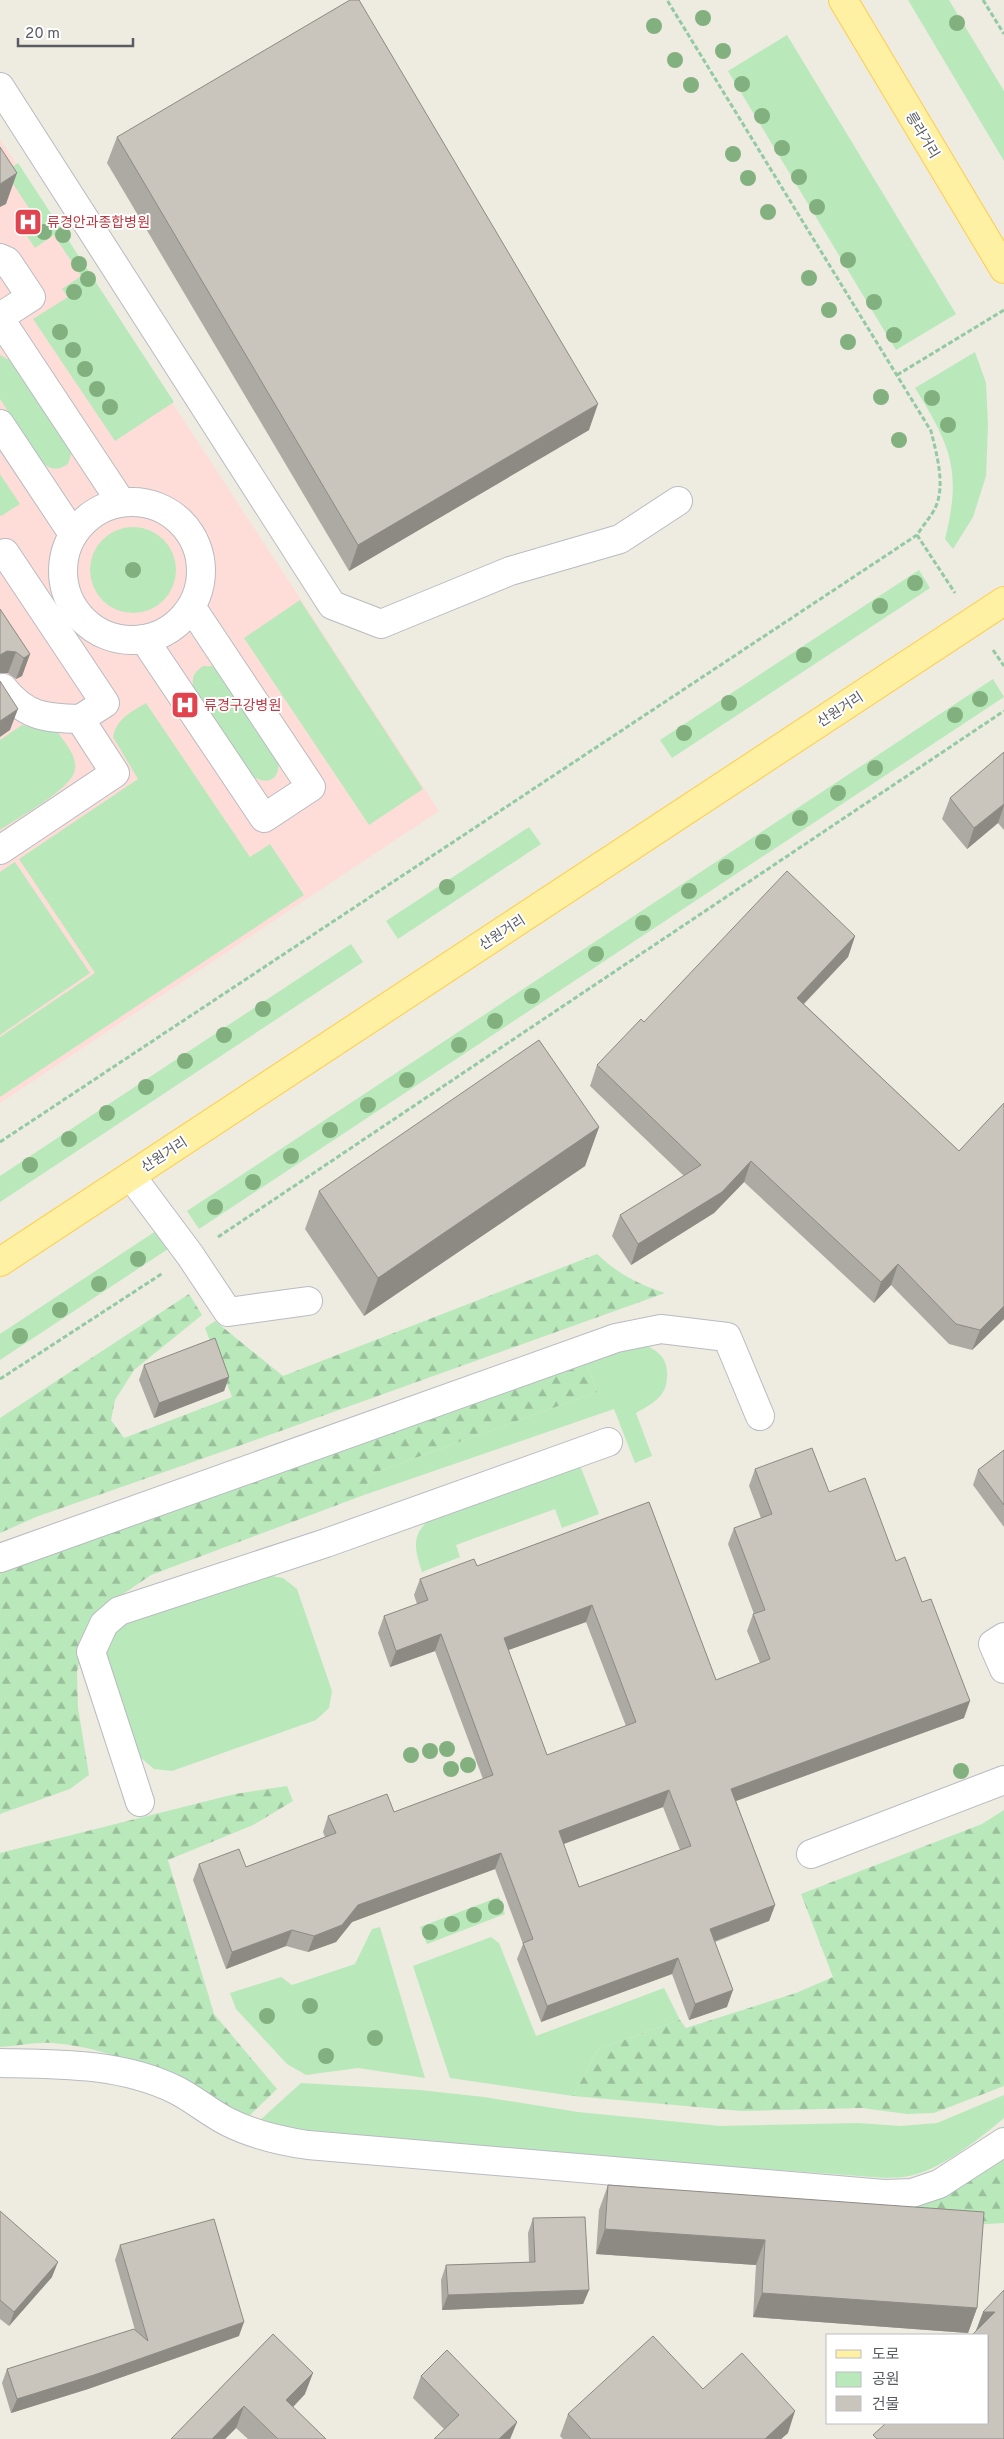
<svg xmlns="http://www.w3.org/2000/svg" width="1004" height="2439" viewBox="0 0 1004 2439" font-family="Overpass,'Noto Sans KR',sans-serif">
<defs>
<pattern id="forest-firs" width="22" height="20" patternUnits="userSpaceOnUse" patternTransform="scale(1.25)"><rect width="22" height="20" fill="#b9e9ba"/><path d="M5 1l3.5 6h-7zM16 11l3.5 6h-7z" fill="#99c09b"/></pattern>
</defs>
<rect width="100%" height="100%" fill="#eeebe0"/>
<polygon fill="#feddd9" points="0,139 439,811 0,1103"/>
<g fill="#b9e9ba">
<polygon points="908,0 949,0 1004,91 1004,161"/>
<polygon points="787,35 956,314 896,350 728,71"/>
<polygon points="18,163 174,402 115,441 33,319 68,297 62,289 81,276 54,235 35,248 23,230 37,220 5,172"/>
<path d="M975 352 986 383 988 425 986 476 973 517 953 549 945 539C962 471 951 446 915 388Z"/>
<path d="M0 355 11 361 69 446 71 455 68 464C58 471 52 470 42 463L0 399Z"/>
<polygon points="0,474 20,504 1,516 0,515"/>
<circle cx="133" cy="570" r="43"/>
<polygon points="919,570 930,588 672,758 660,740"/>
<polygon points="300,600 423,789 369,825 244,638"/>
<path d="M203 666H212L220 672 277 757C283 778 268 788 251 775L194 690C191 678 193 673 203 666Z"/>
<polygon points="993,679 1004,697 199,1229 187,1211"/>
<path d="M146 703 250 857 270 844 304 895 0 1097V1037L95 973 19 859 138 779 113 737C117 718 131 712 146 703Z"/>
<path d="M22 725 40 730 57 731C64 742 77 755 75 769 74 788 16 819 0 830V740Z"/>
<polygon points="529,827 541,844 398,939 386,921"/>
<polygon points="15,862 90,973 0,1035 0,872"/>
<polygon points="351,944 363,962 0,1202 0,1176"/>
<polygon points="159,1229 171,1247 0,1360 0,1334"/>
<path d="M633 1341C652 1347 669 1354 667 1377 667 1383 665 1390 661 1395 655 1403 644 1408 636 1413L652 1456 635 1463 614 1409 364 1495 371 1474 597 1392 586 1362Z"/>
<path d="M579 1463 599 1514 562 1528 555 1509 456 1545 460 1557 422 1572C414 1547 411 1535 432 1517Z"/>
<polygon points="266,1575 283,1578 297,1589 332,1691 329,1708 316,1720 172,1771 154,1769 140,1757 105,1656 108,1639 121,1626"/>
<polygon points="499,1897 505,1914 427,1944 420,1927"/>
<polygon points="380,1927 425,2078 358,2068 306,2075 287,2064 236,2009 230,1993 281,1977 292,1985 355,1964 372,1929"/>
<polygon points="491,1937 499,1943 536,2036 664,1988 680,2020 598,2049 573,2096 450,2078 413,1966"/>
<path d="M301 2083 420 2090 484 2097 578 2112 720 2126 858 2123 901 2126 937 2123 1004 2095V2118C979 2139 941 2170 909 2176 902 2178 894 2177 886 2178L294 2134 258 2122Z"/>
</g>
<g fill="url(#forest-firs)">
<path d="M597 1254C618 1274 638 1284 665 1293L244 1444 36 1517 0 1533V1418L189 1294 202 1315 134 1370 115 1400 111 1420 124 1438 232 1397 205 1328 215 1321 283 1376Z"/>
<polygon points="586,1362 597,1392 371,1474 364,1495 151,1575 104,1607 90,1621 77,1671 78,1708 89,1775 70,1789 0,1814 0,1572 28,1560"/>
<path d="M287 1786 293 1801 253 1825 168 1860 214 2014 277 2089 246 2119C183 2084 127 2050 53 2043 36 2042 17 2046 0 2047V1853L235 1794Z"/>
<polygon points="1004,1810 1004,2086 934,2113 907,2114 862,2108 742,2111 573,2096 598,2049 680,2020 686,2028 796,1993 833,1977 801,1894 982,1824"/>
<polygon points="1004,2153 1004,2223 939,2227 899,2202"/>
</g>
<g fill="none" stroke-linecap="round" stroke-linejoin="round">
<defs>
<g id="minor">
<polyline points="0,87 332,605 381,624 510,571 620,539 678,501"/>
<polyline points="0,258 7,261 31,297 0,317"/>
<polyline points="0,319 121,502"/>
<polyline points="0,424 73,534"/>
<circle cx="132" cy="571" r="69"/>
<polyline points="0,557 5,553 105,703 80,719 115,773 0,850"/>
<polyline points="144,639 264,818 311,787 192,608"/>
<path d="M3 688C26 717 45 718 80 719"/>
<polyline points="131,1176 190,1255 228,1312 308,1301"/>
<polyline points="0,1558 616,1338 661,1329 727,1337 760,1416"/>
<polyline points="1004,1637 993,1644 1004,1669"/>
<polyline points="140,1802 91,1652 104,1624 119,1611 326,1543 608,1442"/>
<polyline points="811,1854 1004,1780"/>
<path d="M0 2063C59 2064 121 2063 176 2090 194 2099 210 2113 228 2122 254 2135 280 2141 308 2145L884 2194 912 2193 939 2184 1004 2142"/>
</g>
<g id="major">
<polyline points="843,0 1004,269"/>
<polyline points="0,1262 1004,601"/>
</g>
</defs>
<use href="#minor" stroke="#b8bbc1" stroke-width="30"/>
<use href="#major" stroke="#ffcd48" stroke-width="30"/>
<g stroke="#92caa3" stroke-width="3" stroke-dasharray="5 2.5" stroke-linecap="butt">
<polyline points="983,0 1004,34"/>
<polyline points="897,375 1004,310"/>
<polyline points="917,535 955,593"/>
<polyline points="993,650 1004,666"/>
<path d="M0 1142 917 535C922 527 928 520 933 512 947 489 937 456 931 431L667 0"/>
<polyline points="218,1237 1004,711"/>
<polyline points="0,1379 163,1273"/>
</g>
<use href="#minor" stroke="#fff" stroke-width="28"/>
<use href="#major" stroke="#fff1a4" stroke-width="28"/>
</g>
<g fill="#82b17f">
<circle cx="703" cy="18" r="8"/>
<circle cx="957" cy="23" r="8"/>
<circle cx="654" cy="26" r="8"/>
<circle cx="723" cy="51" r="8"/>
<circle cx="675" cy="60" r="8"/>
<circle cx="742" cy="84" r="8"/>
<circle cx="691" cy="85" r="8"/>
<circle cx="762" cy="116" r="8"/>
<circle cx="782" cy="148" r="8"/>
<circle cx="733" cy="154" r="8"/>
<circle cx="799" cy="177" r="8"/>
<circle cx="748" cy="178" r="8"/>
<circle cx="817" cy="207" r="8"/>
<circle cx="768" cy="212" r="8"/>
<circle cx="44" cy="232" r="8"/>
<circle cx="63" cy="235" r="8"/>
<circle cx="848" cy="260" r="8"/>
<circle cx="79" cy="264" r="8"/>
<circle cx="809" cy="278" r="8"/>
<circle cx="88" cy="279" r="8"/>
<circle cx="74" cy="292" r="8"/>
<circle cx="874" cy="302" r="8"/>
<circle cx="829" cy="310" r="8"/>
<circle cx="60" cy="332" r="8"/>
<circle cx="894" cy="335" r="8"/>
<circle cx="848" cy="342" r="8"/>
<circle cx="73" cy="350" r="8"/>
<circle cx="85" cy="369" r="8"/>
<circle cx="97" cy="389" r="8"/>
<circle cx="881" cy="397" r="8"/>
<circle cx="932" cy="398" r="8"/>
<circle cx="110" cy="407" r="8"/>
<circle cx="948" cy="425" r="8"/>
<circle cx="899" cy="440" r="8"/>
<circle cx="133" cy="570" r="8"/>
<circle cx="915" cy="583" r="8"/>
<circle cx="880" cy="606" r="8"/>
<circle cx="804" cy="655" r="8"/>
<circle cx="980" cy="699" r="8"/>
<circle cx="729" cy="703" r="8"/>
<circle cx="955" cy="715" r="8"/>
<circle cx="684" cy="733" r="8"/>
<circle cx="875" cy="768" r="8"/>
<circle cx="838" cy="793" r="8"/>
<circle cx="800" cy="818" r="8"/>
<circle cx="763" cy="842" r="8"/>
<circle cx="726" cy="867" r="8"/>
<circle cx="447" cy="887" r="8"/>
<circle cx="689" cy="891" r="8"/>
<circle cx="643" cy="923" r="8"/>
<circle cx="596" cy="954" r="8"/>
<circle cx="532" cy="996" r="8"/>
<circle cx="263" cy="1009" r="8"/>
<circle cx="495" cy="1021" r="8"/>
<circle cx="224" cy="1035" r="8"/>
<circle cx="459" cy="1045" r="8"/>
<circle cx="185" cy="1061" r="8"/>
<circle cx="407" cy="1080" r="8"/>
<circle cx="146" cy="1087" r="8"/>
<circle cx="368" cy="1105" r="8"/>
<circle cx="107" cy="1113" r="8"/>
<circle cx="330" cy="1130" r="8"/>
<circle cx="69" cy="1139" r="8"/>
<circle cx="291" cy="1156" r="8"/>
<circle cx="30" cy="1165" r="8"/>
<circle cx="253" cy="1182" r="8"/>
<circle cx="215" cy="1207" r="8"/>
<circle cx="138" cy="1259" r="8"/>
<circle cx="99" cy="1284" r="8"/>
<circle cx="60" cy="1310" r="8"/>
<circle cx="20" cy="1336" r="8"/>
<circle cx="447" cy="1749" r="8"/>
<circle cx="430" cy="1751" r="8"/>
<circle cx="411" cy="1755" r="8"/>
<circle cx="468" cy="1765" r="8"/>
<circle cx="451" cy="1769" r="8"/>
<circle cx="961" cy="1771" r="8"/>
<circle cx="496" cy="1907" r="8"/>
<circle cx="474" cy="1915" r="8"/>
<circle cx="452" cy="1924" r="8"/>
<circle cx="430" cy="1932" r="8"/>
<circle cx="310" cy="2006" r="8"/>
<circle cx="267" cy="2016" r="8"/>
<circle cx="375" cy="2038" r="8"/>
<circle cx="326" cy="2056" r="8"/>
</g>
<g fill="#ada9a3" fill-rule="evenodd">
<polygon points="117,137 589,430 349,571 107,163"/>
<polygon points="0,609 30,654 22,676 16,679 8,673 0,673"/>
<polygon points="1004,752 1004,830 998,823 967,849 942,819 950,798"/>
<polygon points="855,936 848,957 804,1004 959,1151 1004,1103 1004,1319 972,1350 949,1344 891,1285 874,1303 744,1182 714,1213 631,1265 612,1236 620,1215 684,1176 590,1086 597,1065 644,1022"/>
<polygon points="599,1127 585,1166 364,1316 305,1229 319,1191"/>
<polygon points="144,1365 229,1377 224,1391 154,1418 139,1380"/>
<polygon points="1004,1450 1004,1527 973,1485 978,1470"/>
<path d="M755 1469 829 1492 896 1561 964 1718 736 1801 775 1905 769 1921 715 1942 727 2007 689 2020 672 1974 541 2022 517 1959 523 1944 495 1869 352 1922 336 1942 308 1952 286 1946 226 1969 193 1880 199 1864 246 1867 325 1837 323 1832 328 1816 394 1812 483 1779 435 1651 390 1667 378 1633 384 1616 417 1604 414 1595 420 1579 477 1566 649 1502 716 1680 760 1663 747 1631 753 1614H754L728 1544 734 1528 761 1518 749 1486ZM586 1622 626 1726 547 1755 508 1650ZM663 1807 680 1850 579 1887 563 1844Z"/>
<polygon points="608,2185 977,2308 968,2333 753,2317 756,2265 596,2254 599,2210"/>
<polygon points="0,2211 52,2277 9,2326 0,2319"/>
<polygon points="533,2218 589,2290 583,2304 442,2310 441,2280 446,2265 529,2262 528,2233"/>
<polygon points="120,2245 239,2336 88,2389 11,2413 2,2383 7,2369 135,2330 115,2260"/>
<polygon points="273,2334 305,2394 293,2407 326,2439 248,2439 236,2428 225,2439 171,2439"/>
<polygon points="421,2376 517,2422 510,2439 434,2439 444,2429 413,2398"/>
<polygon points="703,2389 788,2433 781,2439 563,2439 560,2436 568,2414"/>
</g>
<g fill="#8d8a84">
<polygon points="17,173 6,204 0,207 0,184"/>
<polygon points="598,404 589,430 349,571 358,545"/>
<polygon points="7,651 16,652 8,673 0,673 0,655"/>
<polygon points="30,654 22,676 16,679 24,658"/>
<polygon points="18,709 10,730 0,737 0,721"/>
<polygon points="1004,804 1004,806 998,823 967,849 974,828"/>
<polygon points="855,936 848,957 790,1018 797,998"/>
<polygon points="599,1127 585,1166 364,1316 378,1278"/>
<polygon points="751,1161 744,1182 714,1213 631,1265 638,1244"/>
<polygon points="898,1264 891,1285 874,1303 881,1282"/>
<polygon points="1004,1306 1004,1319 972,1350 980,1330"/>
<polygon points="229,1377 224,1391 154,1418 159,1403"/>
<polygon points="592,1605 586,1622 498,1654 504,1638"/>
<polygon points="441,1634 435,1651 390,1667 396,1651"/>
<polygon points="970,1701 964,1718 725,1805 731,1789"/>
<polygon points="669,1790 663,1807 553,1848 559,1831"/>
<polygon points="501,1853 495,1869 352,1922 336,1942 308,1952 314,1936 358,1905"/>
<polygon points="775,1905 769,1921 704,1945 710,1929"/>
<polygon points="292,1930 286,1946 226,1969 232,1952"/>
<polygon points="678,1958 672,1974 541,2022 547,2006"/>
<polygon points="733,1990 727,2007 689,2020 695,2004"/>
<polygon points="605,2229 765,2240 756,2265 596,2254"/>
<polygon points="58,2262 52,2277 9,2326 14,2312"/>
<polygon points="589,2290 583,2304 442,2310 448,2295"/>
<polygon points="762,2293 977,2308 968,2333 753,2317"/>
<polygon points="983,2312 995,2312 975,2333"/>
<polygon points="244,2322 239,2336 88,2389 11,2413 17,2399"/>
<polygon points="313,2373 305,2394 279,2422 286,2400"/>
<polygon points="244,2406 236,2428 225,2439 212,2439"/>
<polygon points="795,2411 788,2433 781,2439 765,2439"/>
<polygon points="517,2422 510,2439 499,2439"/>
</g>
<g fill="#c9c5bd" stroke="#8d8a84" fill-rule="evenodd">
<polygon points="350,0 359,0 598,404 358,545 117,137"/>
<polygon points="0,147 17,173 0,184"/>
<polygon points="0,609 30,654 24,658 16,652 7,651 0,655"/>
<polygon points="0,681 18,709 0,721"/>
<polygon points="1004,752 1004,804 974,828 950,798"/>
<polygon points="787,871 855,936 797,998 959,1151 1004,1103 1004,1306 980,1330 956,1324 898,1264 881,1282 751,1161 722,1192 638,1244 620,1215 701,1165 597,1065 641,1019 644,1022"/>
<polygon points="539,1040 599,1127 378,1278 319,1191"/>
<polygon points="215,1338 229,1377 159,1403 144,1365"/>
<path d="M812 1448 829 1492 865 1478 896 1561 905 1557 922 1602 931 1599 970 1701 731 1789 775 1905 710 1929 733 1990 695 2004 678 1958 547 2006 523 1943 533 1939 501 1853 358 1905 342 1925 314 1936 292 1930 232 1952 199 1864 239 1849 246 1867 336 1833 328 1816 387 1794 394 1812 493 1775 441 1634 396 1651 384 1616 428 1600 420 1579 474 1559 477 1566 649 1502 716 1680 770 1659 753 1614 765 1610 734 1528 772 1514 755 1469ZM592 1605 636 1722 547 1755 504 1638ZM669 1790 691 1846 579 1887 559 1831Z"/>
<polygon points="1004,1450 1004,1505 978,1470"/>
<polygon points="608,2185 984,2212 977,2308 762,2293 765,2240 605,2229"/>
<polygon points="0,2211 58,2262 14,2312 0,2300"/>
<polygon points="585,2217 589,2290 448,2295 446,2265 535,2262 533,2218"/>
<polygon points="214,2219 244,2322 94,2375 17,2399 7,2369 134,2329 148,2341 120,2245"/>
<polygon points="1004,2290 1004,2439 877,2439 873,2435 886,2423 988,2423 988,2335 972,2335 995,2312 983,2312"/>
<polygon points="273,2334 313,2373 286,2400 326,2439 278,2439 244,2406 212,2439 171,2439"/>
<polygon points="653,2336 703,2389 742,2353 795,2411 765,2439 591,2439 568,2414"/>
<polygon points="447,2350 517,2422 499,2439 434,2439 459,2415 421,2376"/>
</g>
<defs>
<symbol id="hospital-square" viewBox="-11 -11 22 22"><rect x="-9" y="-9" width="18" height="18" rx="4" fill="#e0444e" stroke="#fff"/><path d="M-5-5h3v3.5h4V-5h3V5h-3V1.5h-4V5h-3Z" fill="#fff"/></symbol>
</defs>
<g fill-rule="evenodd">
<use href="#hospital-square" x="12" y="206" width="32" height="32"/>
<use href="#hospital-square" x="169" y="689" width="32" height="32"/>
</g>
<g text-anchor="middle" stroke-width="4" stroke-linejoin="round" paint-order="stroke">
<g font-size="14" fill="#595d63" stroke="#fff">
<text transform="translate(923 135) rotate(59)" y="5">릉라거리</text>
<text transform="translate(840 709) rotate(-33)" y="5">산원거리</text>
<text transform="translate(502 932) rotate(-33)" y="5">산원거리</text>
<text transform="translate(164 1154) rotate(-33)" y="5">산원거리</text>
</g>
<g font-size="14" fill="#be3a42" stroke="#fff" text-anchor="start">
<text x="47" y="227">류경안과종합병원</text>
<text x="204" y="710">류경구강병원</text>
</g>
</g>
<rect x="826" y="2334" width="162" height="90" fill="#ffffff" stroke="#bdbec1"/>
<rect x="836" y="2350" width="25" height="8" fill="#fff1a4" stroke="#bdbec1"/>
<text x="872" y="2359" font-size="15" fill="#595d63">도로</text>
<rect x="836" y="2372" width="25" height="15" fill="#b9e9ba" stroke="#bdbec1"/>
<text x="872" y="2384" font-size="15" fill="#595d63">공원</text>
<rect x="836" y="2396" width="25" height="15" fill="#c9c5bd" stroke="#bdbec1"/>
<text x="872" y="2409" font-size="15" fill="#595d63">건물</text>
<path d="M18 38v8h115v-8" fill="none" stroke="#595d63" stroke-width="2.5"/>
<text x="25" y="38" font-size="15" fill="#595d63" stroke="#ffffff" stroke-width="4" paint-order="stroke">20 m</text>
</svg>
